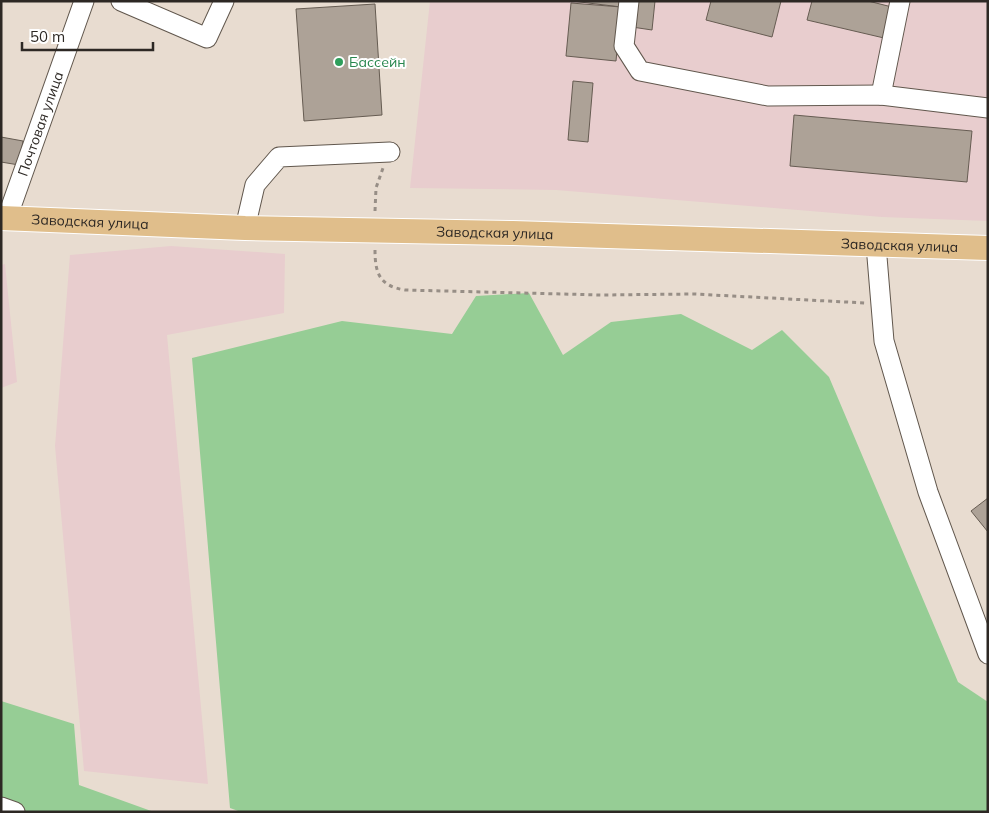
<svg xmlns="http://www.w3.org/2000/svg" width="989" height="813" viewBox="0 0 989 813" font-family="Mulish,sans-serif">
<rect width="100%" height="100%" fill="#e8dcd0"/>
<g fill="#e8cdce">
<polygon points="430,1 988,1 988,221 882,217 556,190 410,188"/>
<polygon points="171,246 285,254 284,313 167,335 208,784 84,771 55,446 70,255"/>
<polygon points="5,264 17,382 1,388 1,265"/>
</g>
<g fill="#96cd95">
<polygon points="529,293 563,355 611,322 681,314 752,350 782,330 829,377 958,682 988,702 988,812 241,812 230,808 192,358 342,321 452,334 476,296"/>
<polygon points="1,701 74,724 79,785 154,812 1,812"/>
</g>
<g fill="#ada297" stroke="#665c52">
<polygon points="572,1 622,1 621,7"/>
<polygon points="636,1 655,1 652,30 632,27"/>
<polygon points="711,1 781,1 772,37 706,20"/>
<polygon points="812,1 868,1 892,7 884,38 807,20"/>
<polygon points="571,3 621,7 616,61 566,56"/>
<polygon points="375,4 382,115 304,121 296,9"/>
<polygon points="573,81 593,83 588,142 568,140"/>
<polygon points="794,115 972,131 967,182 790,166"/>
<polygon points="1,137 23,141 19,165 1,162"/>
<polygon points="988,498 988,532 971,511"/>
</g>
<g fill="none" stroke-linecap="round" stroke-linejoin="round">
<defs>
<g id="minor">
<polyline points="121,1 207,38 224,1"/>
<polyline points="629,1 624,46 640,71 768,96 881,95 988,108"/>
<polyline points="881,95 900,1"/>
<path id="s1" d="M7 218 84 1"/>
<polyline points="245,228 255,185 279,157 390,152"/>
<polyline points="876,245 884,341 928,492 988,654"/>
<polyline points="1,807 15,812"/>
</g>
<g id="major">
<path id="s2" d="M1 218 245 228 513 233 988 248"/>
</g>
</defs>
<use href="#minor" stroke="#61574d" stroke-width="21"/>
<use href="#major" stroke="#fff" stroke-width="26"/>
<g stroke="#978e86" stroke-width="3" stroke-dasharray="4 4" stroke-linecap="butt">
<polyline points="375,211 376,188 383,168"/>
<path d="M375 250C375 274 380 286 405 290L601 295 694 294 865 303"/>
</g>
<use href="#minor" stroke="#fff" stroke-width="19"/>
<use href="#major" stroke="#e0be8b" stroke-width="24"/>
</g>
<circle fill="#2e9e5b" stroke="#fff" stroke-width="2" cx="339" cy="62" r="5"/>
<g text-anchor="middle" stroke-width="4" stroke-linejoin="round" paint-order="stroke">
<g font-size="14" fill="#27864d" stroke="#fff" text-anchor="start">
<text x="349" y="67">Бассейн</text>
</g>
<g font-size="14" fill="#2d2824" stroke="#fff">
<text dy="5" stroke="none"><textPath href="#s1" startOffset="100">Почтовая улица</textPath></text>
<text dy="5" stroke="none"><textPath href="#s2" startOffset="89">Заводская улица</textPath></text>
<text dy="5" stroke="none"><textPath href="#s2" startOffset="494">Заводская улица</textPath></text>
<text dy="5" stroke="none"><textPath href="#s2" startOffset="899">Заводская улица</textPath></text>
</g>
</g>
<rect width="989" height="813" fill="none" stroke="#2d2824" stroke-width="5"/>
<path d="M22 42v8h131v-8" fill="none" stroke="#2d2824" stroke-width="2.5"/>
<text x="30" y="42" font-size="15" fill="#2d2824" stroke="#ffffff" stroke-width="4" paint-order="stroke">50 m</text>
</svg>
